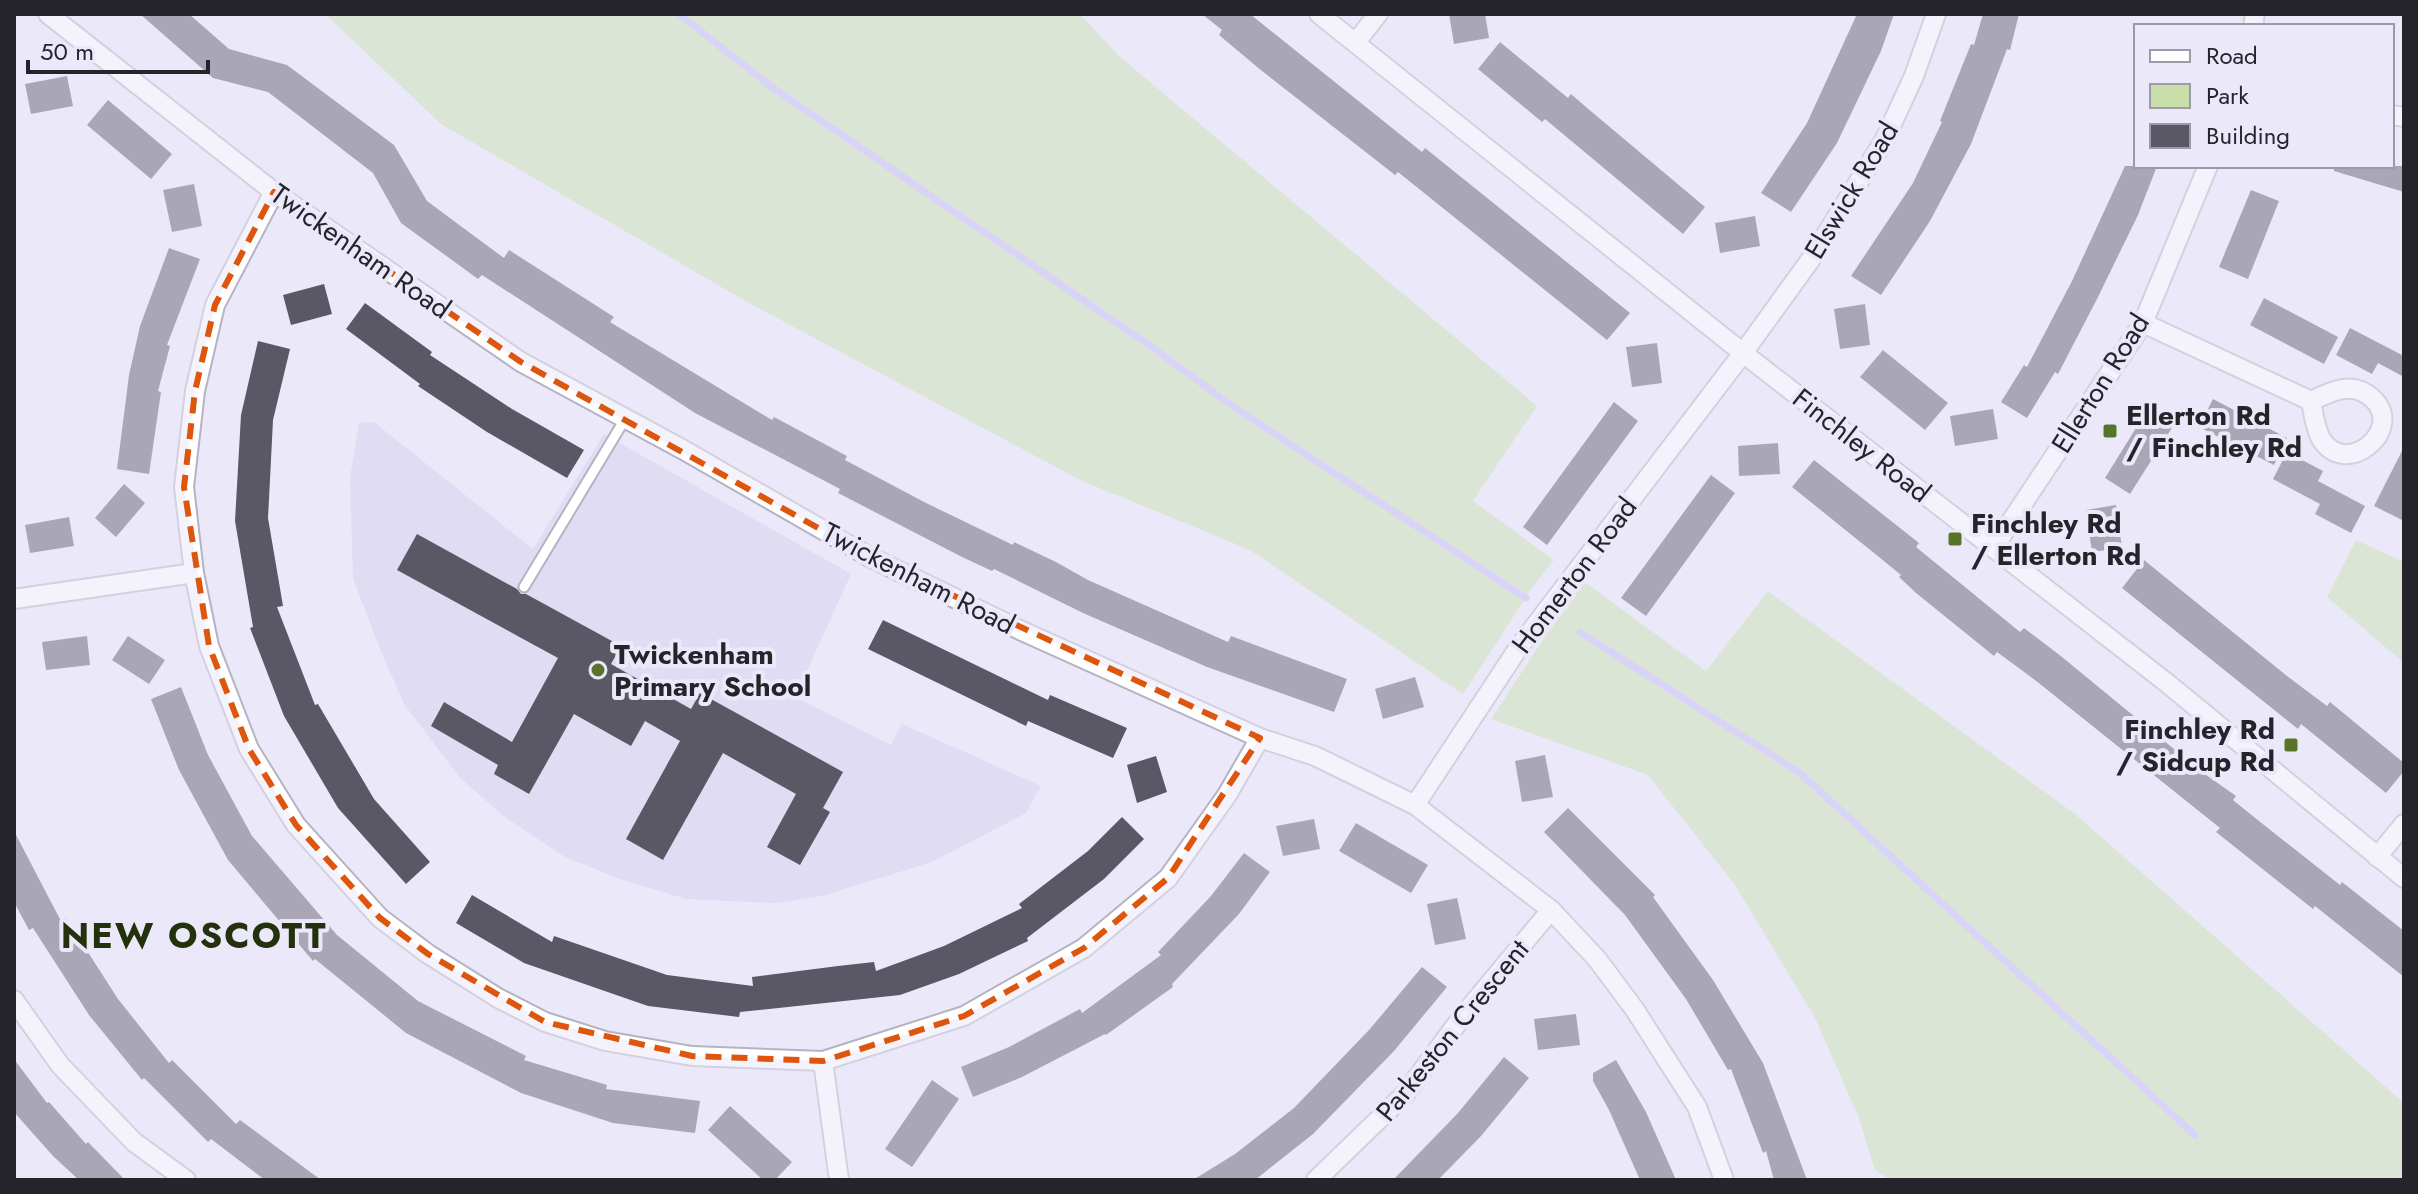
<svg xmlns="http://www.w3.org/2000/svg" width="2418" height="1194" viewBox="0 0 2418 1194" font-family="Jost,sans-serif">
<rect width="100%" height="100%" fill="#ebe9f9"/>
<polygon fill="#dfdcf3" points="374,422 533,549 604,434 851,574 795,697 891,745 902,724 1041,786 1026,813 932,862 825,895 776,903 686,899 620,879 563,856 506,818 460,778 404,704 378,644 353,578 350,477 359,423"/>
<g fill="#c8dfaa">
<polygon points="325,14 1080,14 1120,57 1537,406 1473,501 1554,560 1532,588 1463,694 1250,550 1080,480 747,302 441,124"/>
<polygon points="2356,540 2404,562 2404,663 2327,597"/>
<polygon points="1582,580 1706,671 1768,591 2075,814 2404,1103 2404,1180 1891,1180 1875,1170 1859,1118 1815,1018 1735,885 1648,775 1491,719"/>
</g>
<g fill="none" stroke-linecap="round" stroke-linejoin="round">
<g stroke="#c4b9f7" stroke-width="7">
<polyline points="679,14 769,85 1149,345 1238,410 1526,598"/>
<polyline points="1580,632 1800,773 2195,1135"/>
</g>
</g>
<g fill="#5a5865">
<polygon points="140,14 189,14 229,49 287,65 394,145 427,201 462,227 504,258 509,250 614,317 610,322 633,336 772,420 774,417 847,456 845,460 926,503 1013,545 1014,542 1056,562 1088,580 1228,642 1231,636 1347,679 1334,712 1207,667 1083,613 994,569 992,571 962,557 838,493 840,489 695,413 482,275 478,279 401,223 373,173 268,92 213,78"/>
<polygon points="1202,14 1250,14 1422,152 1425,148 1630,313 1607,340 1398,172 1395,175 1262,71 1219,35 1222,30"/>
<polygon points="1449,14 1485,14 1489,38 1454,44"/>
<polygon points="1857,14 1894,14 1881,51 1837,143 1791,212 1761,193 1807,123"/>
<polygon points="1983,14 2019,14 2010,50 2007,49 1971,144 1955,174 1930,221 1881,295 1851,276 1913,183 1942,122 1940,121 1971,44 1974,45"/>
<polygon points="1500,42 1568,98 1571,94 1586,107 1705,207 1683,234 1545,119 1542,122 1478,69"/>
<polygon points="67,76 73,106 31,114 25,84"/>
<polygon points="108,100 172,154 151,179 87,125"/>
<polygon points="2125,166 2157,166 2138,215 2097,299 2058,374 2055,372 2027,418 2001,402 2024,365 2027,367 2072,281"/>
<polygon points="2334,166 2404,166 2404,192 2334,171"/>
<polygon points="194,184 202,226 172,232 163,190"/>
<polygon points="2251,190 2279,201 2248,279 2219,267"/>
<polygon points="1755,216 1760,246 1720,253 1715,223"/>
<polygon points="169,248 200,259 167,345 170,346 158,391 161,392 149,474 117,469 129,375 140,326"/>
<polygon points="324,284 332,314 291,325 283,295"/>
<polygon points="2264,298 2338,337 2324,364 2250,325"/>
<polygon points="365,303 432,352 430,355 512,409 584,450 567,478 487,432 418,386 420,384 346,329"/>
<polygon points="1865,304 1870,345 1840,349 1834,309"/>
<polygon points="2350,328 2404,356 2404,377 2378,363 2372,374 2336,355"/>
<polygon points="258,341 290,349 273,420 269,499 268,518 283,606 277,607 315,705 318,704 374,799 430,862 406,884 338,808 284,716 250,628 253,627 235,521 241,415"/>
<polygon points="1657,343 1662,383 1632,387 1626,347"/>
<polygon points="1883,350 1948,403 1925,430 1860,377"/>
<polygon points="2213,399 2287,438 2274,465 2199,427"/>
<polygon points="1614,402 1638,421 1547,545 1523,527"/>
<polygon points="2149,407 2175,423 2130,494 2105,478"/>
<polygon points="1993,409 1998,439 1955,446 1950,416"/>
<polygon points="1778,443 1780,474 1739,476 1738,446"/>
<polygon points="2404,447 2404,521 2374,506"/>
<polygon points="2287,452 2323,471 2318,481 2365,506 2351,533 2315,514 2320,504 2273,479"/>
<polygon points="1814,460 1919,543 1916,547 2020,632 2024,628 2062,657 2202,772 2236,796 2233,800 2254,817 2340,885 2342,882 2404,931 2404,977 2315,906 2313,909 2216,832 2220,828 2035,680 1997,652 1994,656 1916,593 1899,577 1901,575 1879,557 1792,487"/>
<polygon points="1711,475 1735,493 1646,616 1621,598"/>
<polygon points="124,484 145,503 116,537 95,518"/>
<polygon points="2116,505 2122,548 2092,552 2086,510"/>
<polygon points="69,517 74,546 30,553 25,525"/>
<polygon points="417,534 517,589 521,594 526,594 621,646 611,664 691,709 700,693 843,772 823,808 830,812 800,865 767,847 796,794 723,753 663,860 626,839 680,741 645,721 631,746 574,714 529,794 494,774 498,765 431,726 444,702 512,742 558,658 397,570"/>
<polygon points="2144,560 2287,676 2327,706 2330,702 2404,763 2404,771 2386,793 2301,724 2298,729 2122,588"/>
<polygon points="883,620 1048,700 1050,695 1127,728 1113,758 1028,721 1026,726 868,649"/>
<polygon points="87,636 90,665 46,670 42,642"/>
<polygon points="128,636 165,660 149,684 112,660"/>
<polygon points="1415,677 1424,707 1383,719 1375,689"/>
<polygon points="181,687 208,755 252,836 337,935 418,1001 526,1056 524,1060 607,1085 606,1089 700,1101 695,1133 613,1123 521,1093 406,1033 315,959 313,961 228,860 179,770 151,699"/>
<polygon points="1545,755 1553,797 1522,802 1515,761"/>
<polygon points="1156,756 1167,792 1137,803 1127,765"/>
<polygon points="1568,808 1655,895 1653,897 1713,980 1763,1063 1807,1180 1774,1180 1766,1151 1763,1153 1731,1069 1728,1070 1686,999 1625,915 1544,832"/>
<polygon points="1122,817 1144,839 1104,879 1027,938 1028,941 959,974 900,995 740,1012 739,1017 648,1006 524,963 456,923 472,895 552,942 554,936 667,975 753,986 752,977 838,966 874,962 876,971 944,946 1022,908 1019,904 1088,851"/>
<polygon points="1314,819 1320,849 1283,856 1276,826"/>
<polygon points="1356,823 1428,865 1411,893 1339,851"/>
<polygon points="14,831 61,921 66,918 118,999 169,1063 172,1060 236,1124 240,1120 321,1180 265,1180 211,1139 208,1142 144,1078 142,1080 89,1015 33,928 29,930 14,902"/>
<polygon points="1244,853 1270,872 1239,914 1172,984 1173,987 1106,1035 1105,1034 1022,1077 973,1097 961,1067 1009,1047 1080,1009 1082,1013 1161,955 1158,952 1211,896"/>
<polygon points="1457,898 1466,939 1435,945 1427,904"/>
<polygon points="1422,967 1447,987 1394,1051 1313,1134 1255,1180 1193,1180 1235,1154 1294,1108 1369,1030"/>
<polygon points="1576,1014 1580,1045 1538,1050 1534,1019"/>
<polygon points="1504,1057 1529,1078 1481,1136 1438,1180 1393,1180 1458,1113"/>
<polygon points="14,1059 47,1103 49,1102 86,1144 88,1142 125,1180 79,1180 53,1156 14,1112"/>
<polygon points="1616,1060 1646,1112 1676,1180 1640,1180 1609,1110 1593,1081 1593,1073"/>
<polygon points="932,1080 959,1099 912,1167 885,1149"/>
<polygon points="730,1106 792,1162 775,1180 763,1180 708,1130"/>
</g>
<g fill="none" stroke-linecap="round" stroke-linejoin="round">
<defs>
<polyline id="lane" points="524,587 625,419"/>
<g id="street">
<polyline points="48,14 274,192 521,362 682,449 870,557 1022,631 1260,738 1315,756 1415,805 1551,910 1597,959 1635,1010 1697,1107 1724,1180"/>
<polyline points="1319,14 1743,353 2167,683 2404,878"/>
<polyline points="2253,26 2255,14"/>
<polyline points="1356,42 1378,14"/>
<polyline points="2392,115 2404,117"/>
<polyline points="274,192 215,305 195,391 184,487 194,573 209,646 249,749 296,825 380,918 428,954 498,998 545,1022 605,1041 692,1056 823,1061 964,1016 1084,948 1168,878 1227,795 1260,738"/>
<path d="M2143 323 2311 401C2332 391 2353 380 2373 399 2406 430 2344 481 2320 437 2315 426 2313 412 2311 401"/>
<polyline points="1994,547 2143,323 2208,166"/>
<polyline points="14,599 194,573"/>
<polyline points="1415,805 1519,647 1743,353 1811,259 1885,139 1914,76 1936,14"/>
<polyline points="2377,857 2404,824"/>
<polyline points="14,1000 60,1065 134,1142 186,1180"/>
<polyline points="823,1061 839,1180"/>
<polyline points="1316,1180 1405,1094 1462,1017 1551,910"/>
</g>
</defs>
<use href="#lane" stroke="#b5b3c2" stroke-width="13"/>
<use href="#street" stroke="#b5b3c2" stroke-width="22"/>
<use href="#lane" stroke="#fff" stroke-width="9"/>
<use href="#street" stroke="#fff" stroke-width="18"/>
</g>
<path d="M0 0H2418V1194H0ZM274 192 521 362 870 557 1260 738 1168 878 1084 948 964 1016 823 1061 692 1056 545 1022 428 954 380 918 296 825 249 749 209 646 184 487 195 391 215 305Z" fill="#ebe9f9" fill-opacity=".55" fill-rule="evenodd"/>
<path fill="none" stroke="#de560e" stroke-width="6" stroke-dasharray="16 10" stroke-linejoin="round" d="M274 192 521 362 870 557 1260 738 1168 878 1084 948 964 1016 823 1061 692 1056 545 1022 428 954 380 918 296 825 249 749 209 646 184 487 195 391 215 305Z"/>
<g fill="#587428" stroke="#ebe9f9" stroke-width="3">
<rect x="2102" y="423" width="16" height="16" rx="4"/>
<rect x="1947" y="531" width="16" height="16" rx="4"/>
<circle cx="598" cy="670" r="8"/>
<rect x="2283" y="737" width="16" height="16" rx="4"/>
</g>
<g text-anchor="middle" stroke-width="8" stroke-linejoin="round" paint-order="stroke">
<g font-size="28" fill="#25242a" stroke="#ebe9f9">
<text transform="translate(1851 190) rotate(-59)" y="10">Elswick Road</text>
<text transform="translate(361 251) rotate(35)" y="10">Twickenham Road</text>
<text transform="translate(2100 383) rotate(-58)" y="10">Ellerton Road</text>
<text transform="translate(1862 445) rotate(38)" y="10">Finchley Road</text>
<text transform="translate(1574 575) rotate(-53)" y="10">Homerton Road</text>
<text transform="translate(919 578) rotate(27)" y="10">Twickenham Road</text>
<text transform="translate(1452 1030) rotate(-51)" y="10">Parkeston Crescent</text>
</g>
<g font-size="28" font-weight="bold" fill="#25242a" stroke="#ebe9f9" text-anchor="start">
<text x="2126" y="425">Ellerton Rd<tspan x="2126" dy="32">/ Finchley Rd</tspan></text>
<text x="1971" y="533">Finchley Rd<tspan x="1971" dy="32">/ Ellerton Rd</tspan></text>
<text x="614" y="664">Twickenham<tspan x="614" dy="32">Primary School</tspan></text>
<text x="2275" y="739" text-anchor="end">Finchley Rd<tspan x="2275" dy="32">/ Sidcup Rd</tspan></text>
</g>
<g font-size="36" font-weight="bold" letter-spacing="2" fill="#24310d" stroke="#ebe9f9">
<text x="194" y="948">NEW OSCOTT</text>
</g>
</g>
<rect width="2418" height="1194" fill="none" stroke="#25242a" stroke-width="32"/>
<rect x="2134" y="24" width="260" height="144" fill="#ebe9f9" stroke="#9c9aa6" stroke-width="2"/>
<rect x="2150" y="50" width="40" height="12" fill="#ffffff" stroke="#9c9aa6" stroke-width="2"/>
<text x="2206" y="64" font-size="24" fill="#25242a">Road</text>
<rect x="2150" y="84" width="40" height="24" fill="#c8dfaa" stroke="#9c9aa6" stroke-width="2"/>
<text x="2206" y="104" font-size="24" fill="#25242a">Park</text>
<rect x="2150" y="124" width="40" height="24" fill="#5a5865" stroke="#9c9aa6" stroke-width="2"/>
<text x="2206" y="144" font-size="24" fill="#25242a">Building</text>
<path d="M28 60v12h180v-12" fill="none" stroke="#25242a" stroke-width="4"/>
<text x="40" y="60" font-size="24" fill="#25242a" stroke="#ebe9f9" stroke-width="6" paint-order="stroke">50 m</text>
</svg>
